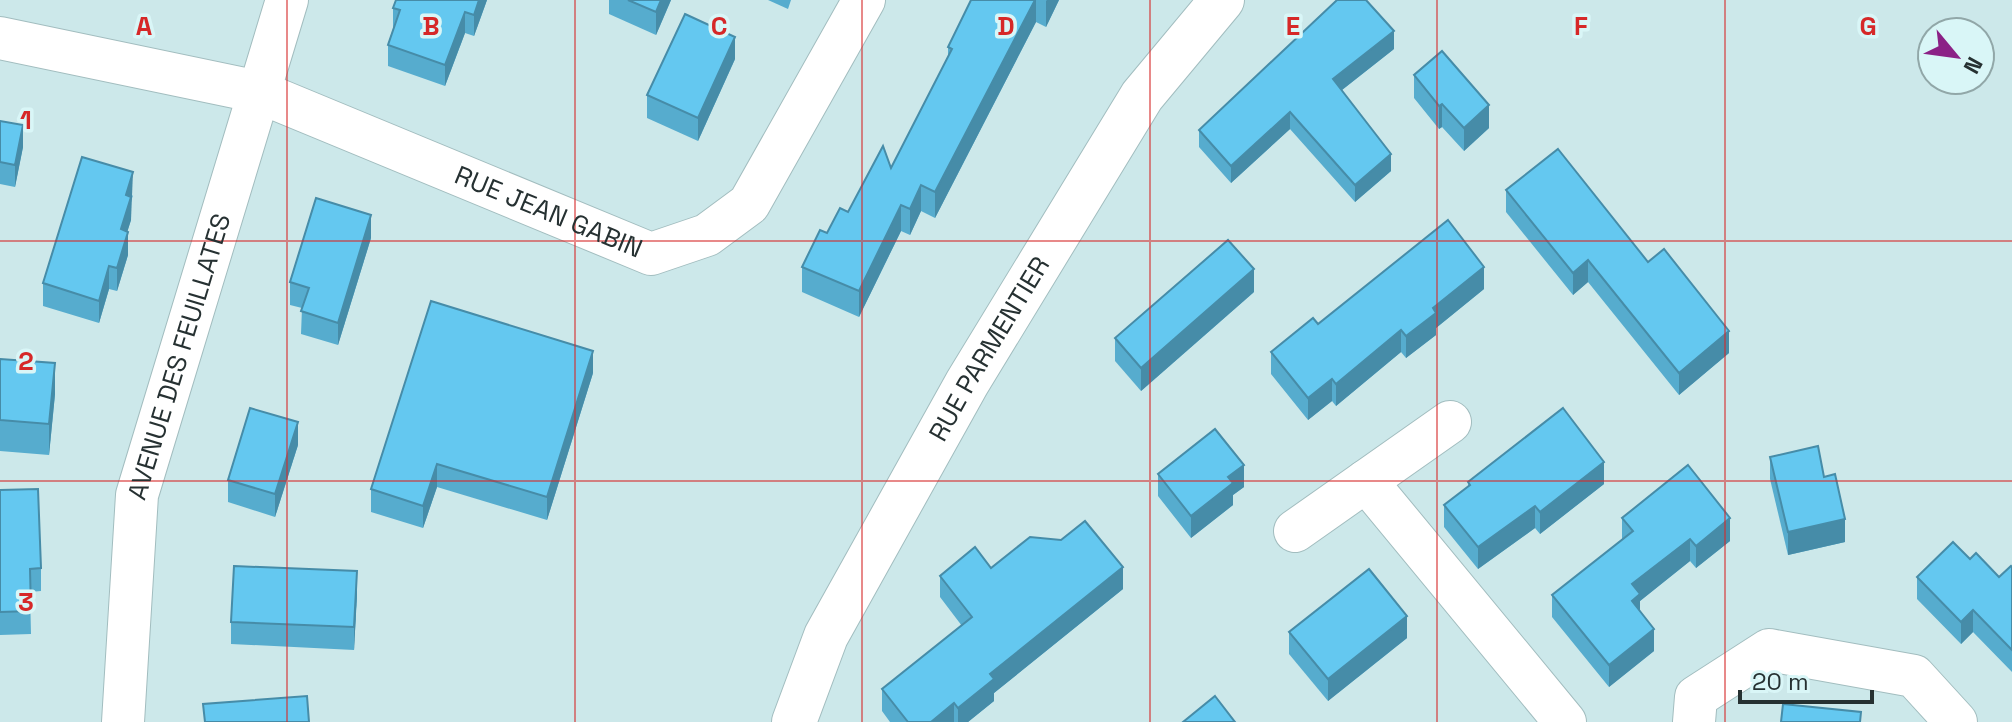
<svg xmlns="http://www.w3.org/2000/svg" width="2012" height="722" viewBox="0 0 2012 722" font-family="'Space Grotesk',sans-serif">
<rect width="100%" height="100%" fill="#cce8ea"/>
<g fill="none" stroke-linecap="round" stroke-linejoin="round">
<defs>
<g id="minor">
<path id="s1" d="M0 38 259 92 651 254 707 235 749 204 864 0"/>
<polyline points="1366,481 1565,722"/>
<polyline points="1295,531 1450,422"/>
<path id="s2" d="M123 722 137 495 287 0"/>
<polyline points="1694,722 1696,697 1769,650 1914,676 1956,722"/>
</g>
<g id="tertiary">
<path id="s3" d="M794 722 826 636 967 383 1142 96 1222 0"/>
</g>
</defs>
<use href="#minor" stroke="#a2bdbf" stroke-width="44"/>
<use href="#tertiary" stroke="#a2bdbf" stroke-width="46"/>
<use href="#minor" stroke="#fff" stroke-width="42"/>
<use href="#tertiary" stroke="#fff" stroke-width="44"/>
</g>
<g fill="#56acce">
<polygon points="487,0 474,36 465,33 445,86 388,66 388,45 393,29 393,8"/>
<polygon points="609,0 671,0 656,35 609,14"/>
<polygon points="768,0 791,0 788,9"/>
<polygon points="971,0 1059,0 1046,27 1036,22 935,218 921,211 910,235 901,231 859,317 802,292 802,267 827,233 891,168 948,58 948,47"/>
<polygon points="1394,49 1342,90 1391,171 1355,202 1290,129 1231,183 1199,147 1199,130"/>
<polygon points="735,59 698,141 647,118 647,95"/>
<polygon points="1414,75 1489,128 1464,151 1442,127 1439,129 1414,98"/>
<polygon points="0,121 23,147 15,187 0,184"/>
<polygon points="1506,190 1648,262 1729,353 1679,395 1588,282 1573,295 1506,212"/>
<polygon points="133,195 131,202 131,220 127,232 128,255 117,291 109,289 99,323 43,306 43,283"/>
<polygon points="371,238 338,345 301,334 302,308 290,305 290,282"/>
<polygon points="1484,289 1436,328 1436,335 1406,358 1401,352 1336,406 1332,401 1308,420 1271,374 1271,352 1318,324"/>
<polygon points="1254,292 1141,391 1115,361 1115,338"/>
<polygon points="0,359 55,394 49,455 0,451"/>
<polygon points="593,373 547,520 437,487 423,528 371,512 371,489"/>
<polygon points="298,445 275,517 228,502 228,480"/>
<polygon points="1770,457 1824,477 1845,542 1788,555 1770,479"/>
<polygon points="1158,474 1244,487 1233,495 1233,505 1191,538 1158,496"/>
<polygon points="1468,482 1604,484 1540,534 1535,528 1478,569 1444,527 1444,505 1468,487"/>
<polygon points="0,490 41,568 41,591 30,592 31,634 0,635"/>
<polygon points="1622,518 1730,541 1696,568 1690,561 1640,601 1640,611 1654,651 1609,687 1552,617 1552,595 1622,540"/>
<polygon points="2012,567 2012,672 1973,632 1961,644 1917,599 1917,577 1999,577"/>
<polygon points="940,576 1123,589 994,693 994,701 968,722 890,722 882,711 882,689 962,626 940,597"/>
<polygon points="357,594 354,650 231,644 231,622"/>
<polygon points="1289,632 1407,638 1328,701 1289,654"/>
</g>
<g fill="#468ca8">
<polygon points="479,0 487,0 474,36 474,15"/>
<polygon points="661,0 671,0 656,35 656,12"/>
<polygon points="1035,0 1036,0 1036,22 935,218 935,192"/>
<polygon points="1047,0 1059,0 1046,27 1046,1"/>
<polygon points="465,12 465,33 445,86 445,65"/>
<polygon points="1394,31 1394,49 1333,97 1333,79"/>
<polygon points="735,37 735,59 698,141 698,118"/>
<polygon points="1442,104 1442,127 1439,129 1439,106"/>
<polygon points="1489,105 1489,128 1464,151 1464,128"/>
<polygon points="1290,112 1290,129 1231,183 1231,166"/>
<polygon points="23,125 23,147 15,187 15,165"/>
<polygon points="1391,154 1391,171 1355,202 1355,185"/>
<polygon points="133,172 131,220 121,252 121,229 126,195"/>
<polygon points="921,185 921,211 910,235 910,209"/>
<polygon points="901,205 901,231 859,317 859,291"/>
<polygon points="371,215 371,238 338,345 338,323"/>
<polygon points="128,232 128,255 117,291 117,268"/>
<polygon points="1588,260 1588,282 1573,295 1573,273"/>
<polygon points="109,266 109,289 99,323 99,301"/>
<polygon points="1484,267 1484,289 1436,328 1436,335 1406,358 1406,336 1433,308"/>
<polygon points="1254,269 1254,292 1141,391 1141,368"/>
<polygon points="1401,330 1401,352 1336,406 1336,384"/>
<polygon points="1729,331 1729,353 1679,395 1679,373"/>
<polygon points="593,351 593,373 547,520 547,497"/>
<polygon points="55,363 55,394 49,455 49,424"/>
<polygon points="1332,379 1332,401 1308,420 1308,398"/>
<polygon points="298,422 298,445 275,517 275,494"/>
<polygon points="1604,462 1604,484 1540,534 1540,512"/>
<polygon points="437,464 437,487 423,528 423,506"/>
<polygon points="1244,465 1244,487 1233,495 1233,505 1191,538 1191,516 1228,477"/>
<polygon points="1535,506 1535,528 1478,569 1478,547"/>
<polygon points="1730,518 1730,541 1696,568 1696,546"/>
<polygon points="1845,519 1845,542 1788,555 1788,532"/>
<polygon points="1690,539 1690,561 1640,601 1640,616 1632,623 1632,584"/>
<polygon points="1123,567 1123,589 994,693 994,701 968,722 958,722 958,708 990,674"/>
<polygon points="357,571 357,594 354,650 354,627"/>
<polygon points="1973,610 1973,632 1961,644 1961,622"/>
<polygon points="1407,616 1407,638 1328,701 1328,679"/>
<polygon points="1654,629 1654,651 1609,687 1609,665"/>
<polygon points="954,703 954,722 931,722"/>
</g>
<g fill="#64c8f0" stroke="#468ca8" stroke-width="2">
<polygon points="396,0 479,0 474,15 465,12 445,65 388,45 400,10 393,8"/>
<polygon points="628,0 661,0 656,12"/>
<polygon points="971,0 1035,0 935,192 921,185 910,209 901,205 859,291 802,267 820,230 827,233 840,208 848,212 883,146 891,168 952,49 948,47"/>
<polygon points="1337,0 1366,0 1394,31 1333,79 1391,154 1355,185 1290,112 1231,166 1199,130"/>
<polygon points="685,14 735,37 698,118 647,95"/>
<polygon points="1442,51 1489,105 1464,128 1442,104 1439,106 1414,75"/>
<polygon points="0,121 23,125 15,165 0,162"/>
<polygon points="1558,149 1648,262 1664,249 1729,331 1679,373 1588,260 1573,273 1506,190"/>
<polygon points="82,157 133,172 126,195 131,197 121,229 128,232 117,268 109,266 99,301 43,283"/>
<polygon points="316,198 371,215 338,323 301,311 309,288 290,282"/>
<polygon points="1448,220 1484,267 1433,308 1436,313 1406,336 1401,330 1336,384 1332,379 1308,398 1271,352 1313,318 1318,324"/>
<polygon points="1228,240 1254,269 1141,368 1115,338"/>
<polygon points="431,301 593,351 547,497 437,464 423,506 371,489"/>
<polygon points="0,359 55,363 49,424 0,420"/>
<polygon points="250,408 298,422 275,494 228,480"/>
<polygon points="1563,408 1604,462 1540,512 1535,506 1478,547 1444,505 1470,485 1468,482"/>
<polygon points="1215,429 1244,465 1228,477 1233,483 1191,516 1158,474"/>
<polygon points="1818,446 1824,477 1835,474 1845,519 1788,532 1770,457"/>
<polygon points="1688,465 1730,518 1696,546 1690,539 1632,584 1640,594 1632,601 1654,629 1609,665 1552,595 1633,531 1622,518"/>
<polygon points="38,489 41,568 30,569 31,611 0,612 0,490"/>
<polygon points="1085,521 1123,567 990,674 994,679 958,708 954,703 931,722 908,722 882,689 972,617 940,576 975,547 991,568 1030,537 1061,540"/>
<polygon points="1953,542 1970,559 1976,553 1999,577 2011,566 2012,567 2012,650 1973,610 1961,622 1917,577"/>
<polygon points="234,566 357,571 354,627 231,622"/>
<polygon points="1369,569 1407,616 1328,679 1289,632"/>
<polygon points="307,696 309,722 205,722 203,704"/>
<polygon points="1215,696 1235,722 1183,722"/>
<polygon points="1783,704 1861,712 1860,722 1781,722"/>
</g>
<path fill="none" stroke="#d62828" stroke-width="2" stroke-opacity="0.55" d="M287 0V722M575 0V722M862 0V722M1150 0V722M1437 0V722M1725 0V722M0 241H2012M0 481H2012"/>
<g text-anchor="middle" stroke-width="7" stroke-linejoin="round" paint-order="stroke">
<g font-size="26" fill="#263132" stroke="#d9f6f7">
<text dy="9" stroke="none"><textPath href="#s1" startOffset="578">RUE JEAN GABIN</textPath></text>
<text dy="9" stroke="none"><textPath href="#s3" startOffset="422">RUE PARMENTIER</textPath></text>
<text dy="9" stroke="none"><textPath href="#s2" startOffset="372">AVENUE DES FEUILLATES</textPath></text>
</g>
</g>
<g font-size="26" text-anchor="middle" font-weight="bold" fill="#d62828" stroke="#d9f6f7" stroke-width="7" stroke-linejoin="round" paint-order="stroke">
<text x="144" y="35">A</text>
<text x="431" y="35">B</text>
<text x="719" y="35">C</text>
<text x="1006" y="35">D</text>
<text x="1293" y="35">E</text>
<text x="1581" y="35">F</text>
<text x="1868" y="35">G</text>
<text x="26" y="129">1</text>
<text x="26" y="370">2</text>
<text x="26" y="611">3</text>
</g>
<g transform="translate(1956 56) rotate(119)"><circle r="38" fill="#d9f6f7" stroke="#91a7a8" stroke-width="2"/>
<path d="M0-6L14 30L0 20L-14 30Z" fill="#8b2186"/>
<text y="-12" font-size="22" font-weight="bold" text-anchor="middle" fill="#263132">N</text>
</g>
<path d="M1740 690v12h132v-12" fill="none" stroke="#263132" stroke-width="4"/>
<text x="1752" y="690" font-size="24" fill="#263132" stroke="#d9f6f7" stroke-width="6" paint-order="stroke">20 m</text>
</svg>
